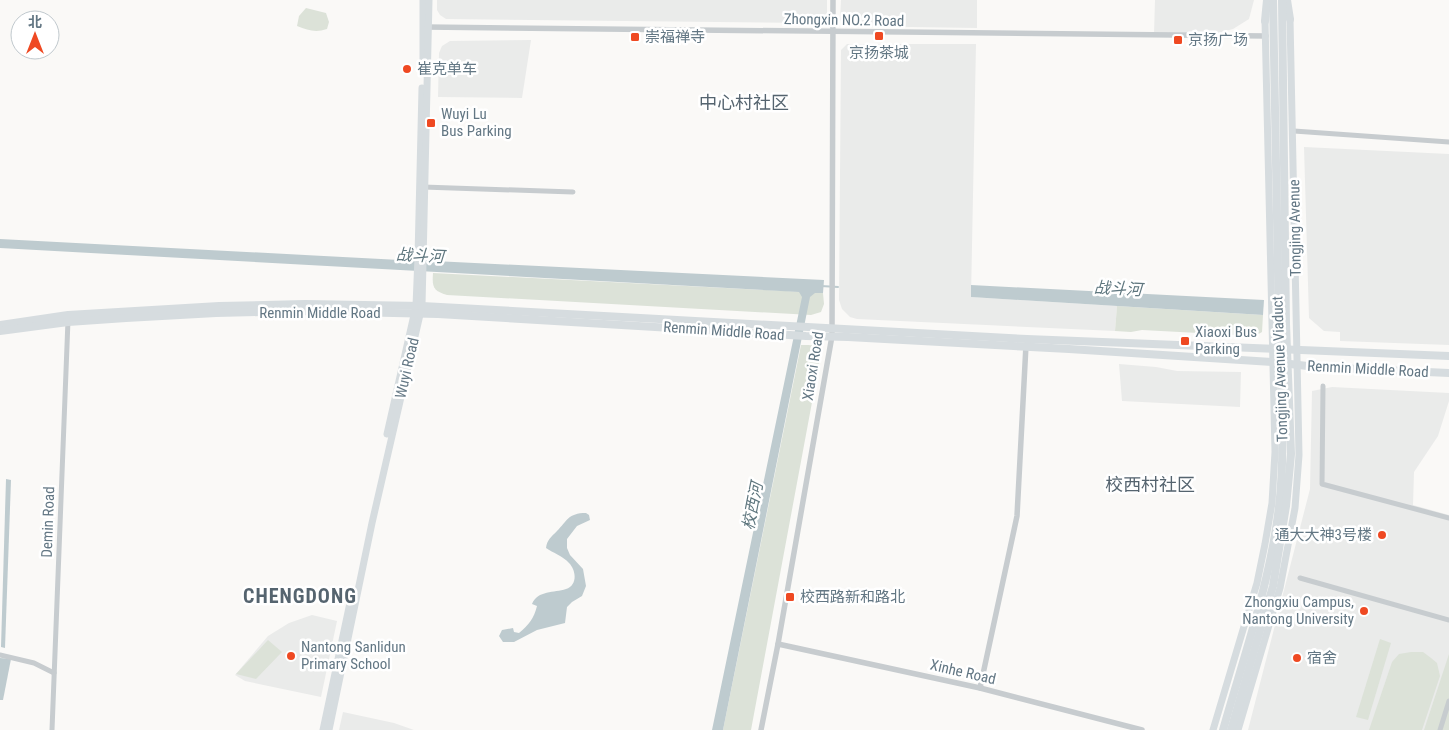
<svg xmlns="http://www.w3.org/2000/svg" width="1449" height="730" viewBox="0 0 1449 730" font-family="'Roboto Condensed','Noto Sans SC',sans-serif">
<rect width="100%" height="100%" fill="#faf9f7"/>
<g fill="#eaebea">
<polygon points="437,0 827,0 827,15 825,20 817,23 446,19 440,15 437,10"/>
<polygon points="841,0 977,0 977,28 845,26 840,20"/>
<polygon points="1155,0 1254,0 1249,19 1233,29 1214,34 1154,34"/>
<polygon points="531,40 522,98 438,97 439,53 442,46 450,41"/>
<polygon points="847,44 976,44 971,297 1117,306 1115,331 857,319 850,317 842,309 839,300 841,50"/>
<polygon points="1304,147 1449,154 1449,345 1340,341 1340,332 1324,331 1309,318"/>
<polygon points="1119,364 1156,367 1177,371 1241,372 1240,407 1122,401"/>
<polygon points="1332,387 1449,393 1449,401 1438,436 1414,472 1413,505 1449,515 1449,730 1248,730 1310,489 1312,391"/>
<polygon points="312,615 337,621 321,697 245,681 235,675 268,636 289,623"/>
<polygon points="343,712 394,723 414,730 339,730"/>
</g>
<g fill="#dce2d8">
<path d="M306 8 326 13 329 22 327 29C315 33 308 30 297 26L299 16Z"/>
<path d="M433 273 823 293 824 304 821 312 811 315 447 295C433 291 432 287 433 273Z"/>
<polygon points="1117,306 1263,315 1262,332 1255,336 1142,330 1131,332 1115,331"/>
<path d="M801 345C810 345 819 344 821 354L751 730H723Z"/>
<polygon points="1380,639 1391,643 1368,720 1356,717"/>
<polygon points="268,640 282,652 256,679 236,674"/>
<polygon points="1411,652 1423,652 1431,658 1437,663 1440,676 1422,730 1369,730 1392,662 1399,654"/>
<polygon points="1449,654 1449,730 1424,730"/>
</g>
<g fill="#becbcf">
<polygon points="0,239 400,260 409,258 434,261 824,280 823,293 815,293 810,297 723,730 712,730 802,297 799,292 0,248"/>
<polygon points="971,285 1264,300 1263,315 971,297"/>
<polygon points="6,479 11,480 5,648 1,647"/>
<path d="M586 513 589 515 590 520 577 526 567 539V548L570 555 583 569 586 586 582 596 572 602 567 607 565 623 537 630 514 642H503L499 636 502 630 513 628 514 632 519 633C529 625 534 618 537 606L532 604C538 590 554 593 566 589 578 585 576 570 569 563 563 556 553 553 546 548 547 540 551 537 557 531 567 521 568 513 586 513Z"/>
<polygon points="0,658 11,659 3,700 0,700"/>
</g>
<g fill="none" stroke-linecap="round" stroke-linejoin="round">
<polyline stroke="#becbcf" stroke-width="2" points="821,286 838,287"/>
<g stroke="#c7cccf" stroke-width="5">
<polyline points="1294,131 1449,142"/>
<polyline points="423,187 573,192"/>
<polyline points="1323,386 1322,484 1449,518"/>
<polyline points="1300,578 1449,620"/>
<polyline points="0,655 34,663 54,673"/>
<polyline points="52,730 68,320"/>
<polyline points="1440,730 1449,701"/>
</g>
<g stroke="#c7cccf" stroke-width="5.5">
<polyline points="425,27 1266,36"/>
<polyline points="778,644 980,688 1142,730"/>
<polyline points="980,688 1017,516 1026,345"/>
<polyline points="761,730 778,644 832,336 833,0"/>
</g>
<g stroke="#d6dcdf" stroke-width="7">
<polyline points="423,62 423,0"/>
<polyline points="387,434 416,306 418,257 422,88"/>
<polyline points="323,730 351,598"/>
<polyline points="329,730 372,523 422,306 429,0"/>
<polyline points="1213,730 1257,583 1265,544 1272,503 1275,452 1265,21"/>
<polyline points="1238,730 1280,588 1295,508 1299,455 1290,19"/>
</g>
<g stroke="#d6dcdf" stroke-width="8">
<polyline points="0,325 68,315 219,306 305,304 422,306 1027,339 1449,356"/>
<polyline points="0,331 68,322 126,318 216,313 305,311 438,314 806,336 848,337 1069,349 1273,362 1316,367 1449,373"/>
</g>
<g stroke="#d6dcdf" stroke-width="8">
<polyline points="1287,0 1290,19"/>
<polyline points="1265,21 1267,0"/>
<path d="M1223 730C1244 656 1270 583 1279 507 1286 447 1280 385 1279 325 1276 217 1276 108 1273 0"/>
<polyline points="1231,730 1273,586 1286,506 1291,454 1286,324 1282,0"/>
</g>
</g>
<g fill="#ef4922" stroke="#fff" stroke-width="2">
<rect x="874" y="31" width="10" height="10" rx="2.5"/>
<rect x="630" y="32" width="10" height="10" rx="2.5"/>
<rect x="1173" y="35" width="10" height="10" rx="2.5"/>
<circle cx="407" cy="69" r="5"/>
<rect x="426" y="118" width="10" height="10" rx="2.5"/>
<rect x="1180" y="336" width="10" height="10" rx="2.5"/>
<circle cx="1382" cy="535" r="5"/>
<rect x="785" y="592" width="10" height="10" rx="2.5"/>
<circle cx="1364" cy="611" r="5"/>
<circle cx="291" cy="656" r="5"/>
<circle cx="1297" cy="658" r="5"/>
</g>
<g text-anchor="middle" stroke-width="5" stroke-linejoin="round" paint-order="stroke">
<g font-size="15" fill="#637784" stroke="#fff">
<text transform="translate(844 20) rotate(1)" y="5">Zhongxin NO.2 Road</text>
<text transform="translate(1295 228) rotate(-91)" y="5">Tongjing Avenue</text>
<text x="320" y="318">Renmin Middle Road</text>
<text transform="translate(724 331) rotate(4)" y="5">Renmin Middle Road</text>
<text transform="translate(813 366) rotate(-81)" y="5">Xiaoxi Road</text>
<text transform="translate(407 368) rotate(-77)" y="5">Wuyi Road</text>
<text transform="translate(1280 369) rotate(-92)" y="5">Tongjing Avenue Viaduct</text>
<text transform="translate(1368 369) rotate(3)" y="5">Renmin Middle Road</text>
<text transform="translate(48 522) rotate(-88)" y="5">Demin Road</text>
<text transform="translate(963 672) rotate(13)" y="5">Xinhe Road</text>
</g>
<g font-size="15" fill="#637784" stroke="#fff" text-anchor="start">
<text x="645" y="42">崇福禅寺</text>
<text x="1188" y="45">京扬广场</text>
<text x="879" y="58" text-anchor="middle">京扬茶城</text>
<text x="417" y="74">崔克单车</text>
<text x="441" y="119">Wuyi Lu<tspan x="441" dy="17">Bus Parking</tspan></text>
<text x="1195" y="337">Xiaoxi Bus<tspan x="1195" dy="17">Parking</tspan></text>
<text x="1372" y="540" text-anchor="end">通大大神3号楼</text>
<text x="800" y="602">校西路新和路北</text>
<text x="1354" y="607" text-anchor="end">Zhongxiu Campus,<tspan x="1354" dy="17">Nantong University</tspan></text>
<text x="301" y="652">Nantong Sanlidun<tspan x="301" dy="17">Primary School</tspan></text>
<text x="1307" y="663">宿舍</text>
</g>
<g font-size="16" font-style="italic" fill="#5e767e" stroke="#fff">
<text transform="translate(420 255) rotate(3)" y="6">战斗河</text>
<text transform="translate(1118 288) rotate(3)" y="6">战斗河</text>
<text transform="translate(752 506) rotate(-79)" y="6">校西河</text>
</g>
<g font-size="18" fill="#55646f" stroke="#fff">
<text x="744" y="109">中心村社区</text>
<text x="1150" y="491">校西村社区</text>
</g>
<g font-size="20" font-weight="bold" letter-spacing="1" fill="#55646f" stroke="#fff">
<text x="300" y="603">CHENGDONG</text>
</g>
</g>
<g transform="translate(35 35)"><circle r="24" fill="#ffffff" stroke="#c1c9ce"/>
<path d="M0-4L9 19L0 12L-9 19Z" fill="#ef4922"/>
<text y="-8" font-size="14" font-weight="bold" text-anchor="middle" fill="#637784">北</text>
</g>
</svg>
